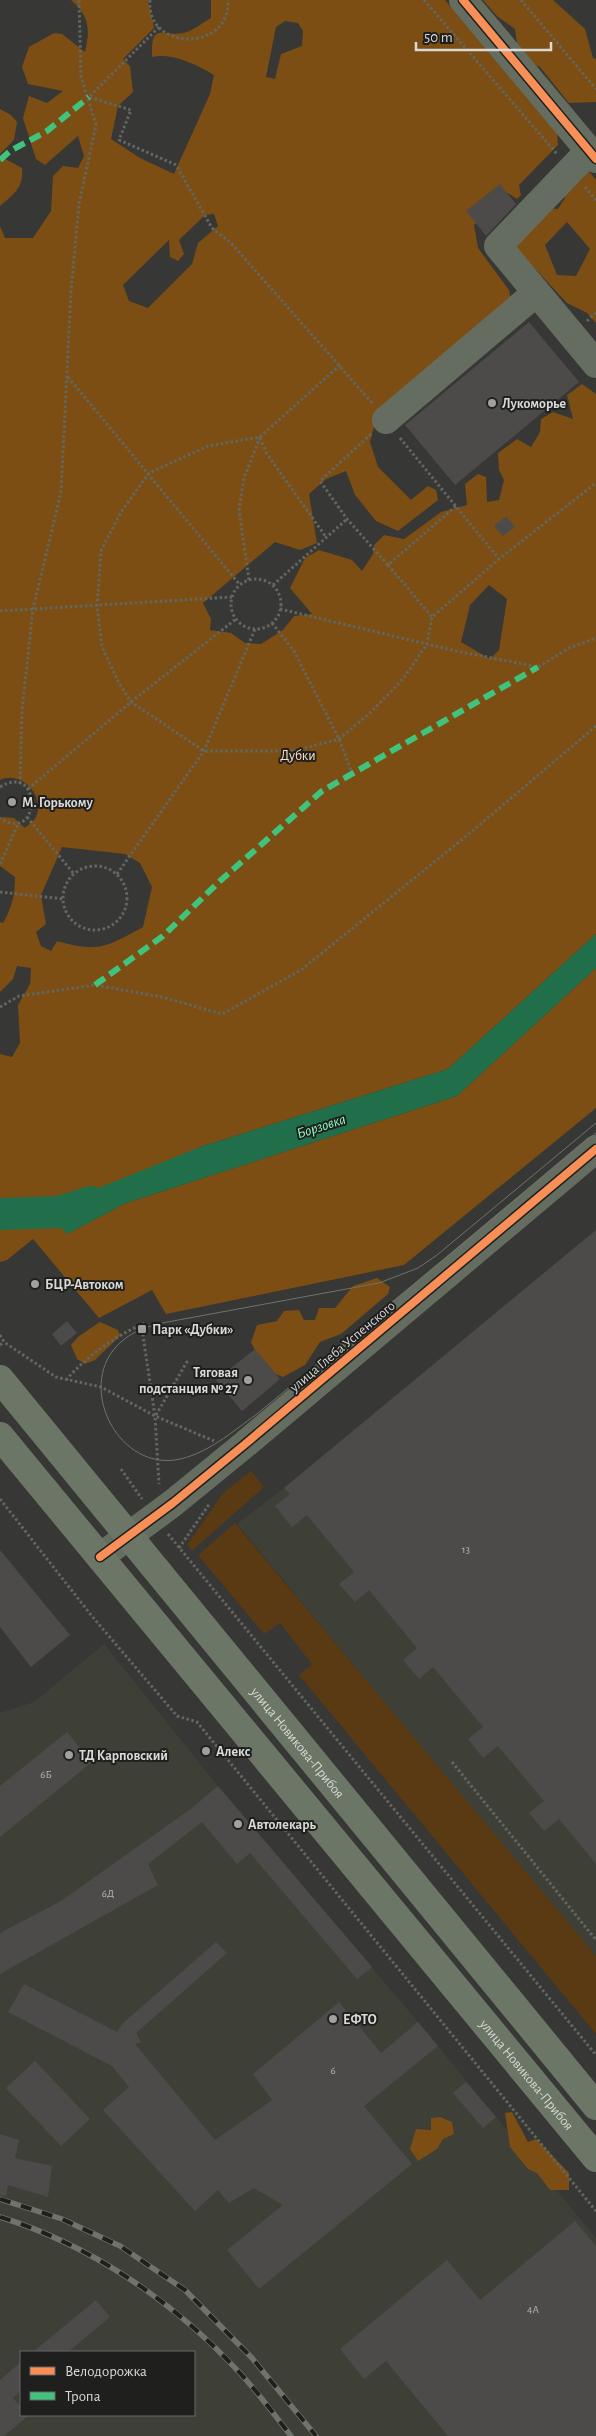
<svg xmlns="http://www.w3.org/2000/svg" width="596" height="2436" viewBox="0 0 596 2436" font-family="'Alegreya Sans',sans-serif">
<rect width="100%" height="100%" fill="#373736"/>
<g fill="#3e3f37" fill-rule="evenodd">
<polygon points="596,1230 596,1959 237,1524 284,1488"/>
<path d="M104 1644 218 1786 418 2022 596 2238V2436H0V1713L34 1702ZM21 2352H194V2415H21Z"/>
</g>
<g fill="#5a3a13">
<polygon points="251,1471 264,1487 192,1551 187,1545 223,1493"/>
<polygon points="235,1523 596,1956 596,2034 299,1675 312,1664 280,1623 264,1634 198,1555"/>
</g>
<g fill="#7c4e13" fill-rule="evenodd">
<path d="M71 0H148L154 28 123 59 130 66 133 92 118 106 111 139 140 158 174 174 210 94 214 75C198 65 171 52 152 57 151 21 162 37 183 33 192 32 203 22 211 18V0H445L557 133 558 145 519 185 521 195 517 199 508 193 474 225 478 248 509 290 512 306 449 356 431 363 420 385 376 419 370 442 378 467 411 500 428 486 436 490 438 500 398 531 376 521 355 495 346 471 326 479 309 494 317 543 300 550 275 542 203 603 211 619 210 630 231 633 245 643 261 644 283 630 294 616 312 614 290 588 305 558 319 550 352 560 362 571 373 554 374 545 384 535 404 539 441 512 467 505 465 484 478 474 486 477 487 502 499 500 504 480 499 470 498 453 517 439 531 447 540 432 541 419 553 412 573 419 567 395 582 384 596 394V934L448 1069 200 1147 67 1234 126 1203 457 1096 596 968V1108L404 1265 166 1314 152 1290 99 1318 33 1239 7 1260 0 1262V1054L12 1057 20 1043 18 1005 30 984 31 968 17 966 13 979 0 992V922L3 923C12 908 15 894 15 877L0 866V819L3 817 14 818 25 828C28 825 34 821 36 817 46 796 21 770 0 780V226L5 238H33L51 211 53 176 63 166 78 168 84 156 78 136 45 165 36 159 23 118 29 96 47 103 63 91 28 84 22 67 29 47 54 33 62 34 85 52C90 30 90 16 71 0ZM285 21 298 23 303 31 302 46 281 54 275 79 266 77 276 27ZM214 214 218 226 198 243 192 264 148 308 129 301 123 285 169 240 170 257 178 261 184 254 179 240 205 215ZM489 585 507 599 499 650 490 659 461 642 470 605ZM62 847 125 854 140 863 152 887 143 927C106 947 99 953 57 941L51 951 41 946 36 932 46 924 41 895Z"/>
<polygon points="483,0 553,0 585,29 593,58 596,59 596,102 569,103 540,67 519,58 515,29 497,16"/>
<polygon points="0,109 11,115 17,122 14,140 0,154"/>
<path d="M0 156 22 168C24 187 14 194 0 206Z"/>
<path d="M584 165 596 180V323L587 313 567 303 513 245 547 208 558 209 565 198 555 179ZM567 222 590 249 576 276 557 275 545 245Z"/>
<polygon points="377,1278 390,1287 388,1294 341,1334 320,1342 305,1365 283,1377 264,1369 251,1342 257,1325 277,1321 284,1311 299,1310 304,1320 315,1320 319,1308 335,1308 353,1286"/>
<polygon points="100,1322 118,1330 120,1336 95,1360 85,1364 77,1359 71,1345 79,1336"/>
<polygon points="512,2112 528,2142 536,2139 569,2173 569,2190 550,2190 537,2173 528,2169 510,2147 505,2113"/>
<polygon points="440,2117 452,2122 454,2134 443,2139 437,2149 418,2161 410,2149 416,2129 431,2130 431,2118"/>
</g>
<polygon fill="#206f4a" points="596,934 596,968 457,1096 126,1203 67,1234 51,1218 49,1208 200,1147 448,1069"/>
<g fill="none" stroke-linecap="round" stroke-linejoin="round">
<polyline stroke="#206f4a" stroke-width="32" points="0,1214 59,1212 91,1202"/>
</g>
<g fill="#4c4b4a">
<polygon points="500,184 516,204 486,236 466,211"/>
<polygon points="529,322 579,382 455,485 405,425"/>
<polygon points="506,516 515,527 503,536 494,526"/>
<polygon points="596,1230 596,1864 559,1819 544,1831 529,1813 544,1801 498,1746 483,1758 468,1739 483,1727 433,1667 419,1679 403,1660 417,1648 369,1590 355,1602 339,1584 354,1572 307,1515 292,1527 275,1506 290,1494 284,1488"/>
<polygon points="67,1321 77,1333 61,1346 52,1334"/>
<polygon points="255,1349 280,1379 242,1411 216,1380"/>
<polygon points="0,1550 70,1635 31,1667 0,1627"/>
<polygon points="67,1732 92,1762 0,1837 0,1786"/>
<polygon points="218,1786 372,1967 357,1979 250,1853 237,1864 202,1822 148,1864 158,1885 0,1974 0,1933 61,1901 192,1808"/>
<polygon points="216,1942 227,1953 136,2033 141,2042 135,2044 215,2140 272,2100 253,2074 339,2002 381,2053 418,2022 438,2046 364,2106 412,2164 259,2289 227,2250 283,2205 254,2188 229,2203 218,2190 195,2211 103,2110 129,2087 112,2066 8,2012 24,1984 117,2032 123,2023"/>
<polygon points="35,2061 90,2119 61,2146 6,2088"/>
<polygon points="466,2082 496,2117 483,2128 453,2093"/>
<polygon points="0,2134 19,2140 15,2158 52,2166 48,2197 8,2185 6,2196 0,2195"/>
<polygon points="575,2221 596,2246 596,2436 448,2436 386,2361 364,2379 340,2349 447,2260 480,2300"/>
<polygon points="96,2300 110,2317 68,2352 33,2352"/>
<polygon points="21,2362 21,2391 13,2398 21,2407 21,2415 28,2416 4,2436 0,2436 0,2380"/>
</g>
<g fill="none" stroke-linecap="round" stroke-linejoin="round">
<g stroke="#626760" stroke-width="3" stroke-dasharray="2.5 2.5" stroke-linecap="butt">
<path d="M150 0C145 51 231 53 228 0"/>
<polyline points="424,0 557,154"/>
<polyline points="521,0 596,89"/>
<polyline points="159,27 89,97 131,110 119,140 176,165 212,228 231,243 373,404"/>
<polyline points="585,187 596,200"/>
<polyline points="587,321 596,313"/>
<polyline points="340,365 260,437 208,446 149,473 121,512 101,551 97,606 102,647 118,681 131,702 204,751 295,751 339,739 369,714 403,679 427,644 432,617"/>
<polyline points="68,377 240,585"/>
<polyline points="371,434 320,481 347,519 388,565 456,506"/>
<polyline points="260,438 267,454 326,537"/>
<polyline points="400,438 499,559 596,483"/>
<polyline points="388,565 432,617 499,559"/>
<circle cx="256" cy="604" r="25"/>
<polyline points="249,580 239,510 244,478 260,437"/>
<polyline points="273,585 347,519"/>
<polyline points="280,609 456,651 538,667 569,648 596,638"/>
<polyline points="0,611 232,597"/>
<polyline points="272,623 294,651 339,739 352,773"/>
<polyline points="20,784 22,710 33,609 61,492 71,291 79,204 96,125 81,77 79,0"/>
<path d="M0 787C42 761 42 845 0 818"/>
<polyline points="28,789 131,702 236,619"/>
<polyline points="27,817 74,874"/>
<polyline points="0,864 19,822"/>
<circle cx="95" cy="898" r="32"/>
<polyline points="117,874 204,751 255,629"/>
<polyline points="0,892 63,899"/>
<polyline points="0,1007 19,996 95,985 162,997 222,1014 301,970 470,833 596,726"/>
<polyline points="142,1329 155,1416 159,1484"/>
<polyline points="0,1335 4,1342 56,1377 101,1387 155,1416 214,1441"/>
<polyline points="0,1345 4,1342"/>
<path d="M66 1380C87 1356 115 1336 145 1323"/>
<polyline points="156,1415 188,1360"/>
<polyline points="121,1469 142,1499"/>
<polyline points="0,1499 91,1615 177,1716 197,1722 596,2211"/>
<polyline points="168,1534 596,2055"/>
<polyline points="179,1548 210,1503"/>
<polyline points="452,1762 596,1940"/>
</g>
<g stroke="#646d60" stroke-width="28">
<polyline points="463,0 596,159"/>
<polyline points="589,151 498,246 596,364"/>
<polyline points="386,420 536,293"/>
<polyline points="100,1557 173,1503 244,1445 596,1149"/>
</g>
<g stroke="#6b7666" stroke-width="28">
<path id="s1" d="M0 1379 596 2106"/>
<path id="s2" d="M0 1436 596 2158"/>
</g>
<path stroke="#6e736b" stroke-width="1" d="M596 1123 437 1255 418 1268 379 1283 162 1323C147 1327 133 1331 121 1342 75 1382 115 1468 175 1460 206 1455 232 1432 257 1414L596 1133"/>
<defs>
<g id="rail">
<polyline points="0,2199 62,2219 120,2246 185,2290 252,2358 316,2436"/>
<path d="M0 2217C91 2245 174 2302 238 2371 257 2391 274 2414 291 2436"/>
</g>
</defs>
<use href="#rail" stroke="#6e736b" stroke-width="5.5"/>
<use href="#rail" stroke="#1f1f1e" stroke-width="4" stroke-dasharray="11" stroke-linecap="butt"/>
<g stroke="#40c37c" stroke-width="6" stroke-dasharray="12 6" stroke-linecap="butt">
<polyline points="0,160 10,151 47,131 89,97"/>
<polyline points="95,985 163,936 220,881 322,791 538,667"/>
</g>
<defs>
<g id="cycleway">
<polyline points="463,0 596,159"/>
<polyline points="100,1557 173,1503 244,1445 596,1149"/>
</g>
</defs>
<use href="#cycleway" stroke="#1f1f1e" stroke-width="11"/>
<use href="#cycleway" stroke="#f78f57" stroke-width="8"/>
</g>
<g fill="#a0a09f" stroke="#1f1f1e" stroke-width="2">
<circle cx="492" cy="403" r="5"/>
<circle cx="12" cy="802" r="5"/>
<circle cx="35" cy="1284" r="5"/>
<rect x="137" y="1324" width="10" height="10" rx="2.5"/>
<circle cx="248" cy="1380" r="5"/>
<circle cx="206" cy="1751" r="5"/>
<circle cx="69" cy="1755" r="5"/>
<circle cx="238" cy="1824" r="5"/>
<circle cx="333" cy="2019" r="5"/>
</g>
<g text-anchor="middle" stroke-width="4" stroke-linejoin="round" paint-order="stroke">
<g font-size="11" fill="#b6b6b4">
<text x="466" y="1553">13</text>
<text x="46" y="1778">6Б</text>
<text x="108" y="1897">6Д</text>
<text x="333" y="2074">6</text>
<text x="533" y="2313">4А</text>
</g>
<g font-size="14" font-weight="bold" fill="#d9d9d7" stroke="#1f1f1e" text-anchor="start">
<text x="502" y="408">Лукоморье</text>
<text x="22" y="807">М. Горькому</text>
<text x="45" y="1289">БЦР-Автоком</text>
<text x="152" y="1334">Парк «Дубки»</text>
<text x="238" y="1377" text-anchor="end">Тяговая<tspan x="238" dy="16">подстанция № 27</tspan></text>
<text x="216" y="1756">Алекс</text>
<text x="79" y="1760">ТД Карповский</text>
<text x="248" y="1829">Автолекарь</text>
<text x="343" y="2024">ЕФТО</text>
</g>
<g font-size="14" fill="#fedec0" stroke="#1f1f1e">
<text x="298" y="760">Дубки</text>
</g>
<g font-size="14" fill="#d9d9d7" stroke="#1f1f1e">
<text transform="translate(342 1346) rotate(-40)" y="5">улица Глеба Успенского</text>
<text dy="5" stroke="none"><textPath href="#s1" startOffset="470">улица Новикова-Прибоя</textPath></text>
<text dy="5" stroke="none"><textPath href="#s2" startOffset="828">улица Новикова-Прибоя</textPath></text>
</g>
<g font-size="15" font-style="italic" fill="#8efdc0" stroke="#1f1f1e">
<text transform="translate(321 1126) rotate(-18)" y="5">Борзовка</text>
</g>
</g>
<rect x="20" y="2351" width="175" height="65" fill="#1f1f1e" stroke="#696968"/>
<rect x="30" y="2367" width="25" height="8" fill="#f78f57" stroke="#696968"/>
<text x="65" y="2376" font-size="15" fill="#d9d9d7">Велодорожка</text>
<rect x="30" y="2392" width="25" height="8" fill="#40c37c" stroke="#696968"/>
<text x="65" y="2401" font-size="15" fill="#d9d9d7">Тропа</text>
<path d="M416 42v8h135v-8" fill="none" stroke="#d9d9d7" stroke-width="2.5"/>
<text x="424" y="42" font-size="15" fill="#d9d9d7" stroke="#1f1f1e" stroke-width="4" paint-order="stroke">50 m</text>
</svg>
